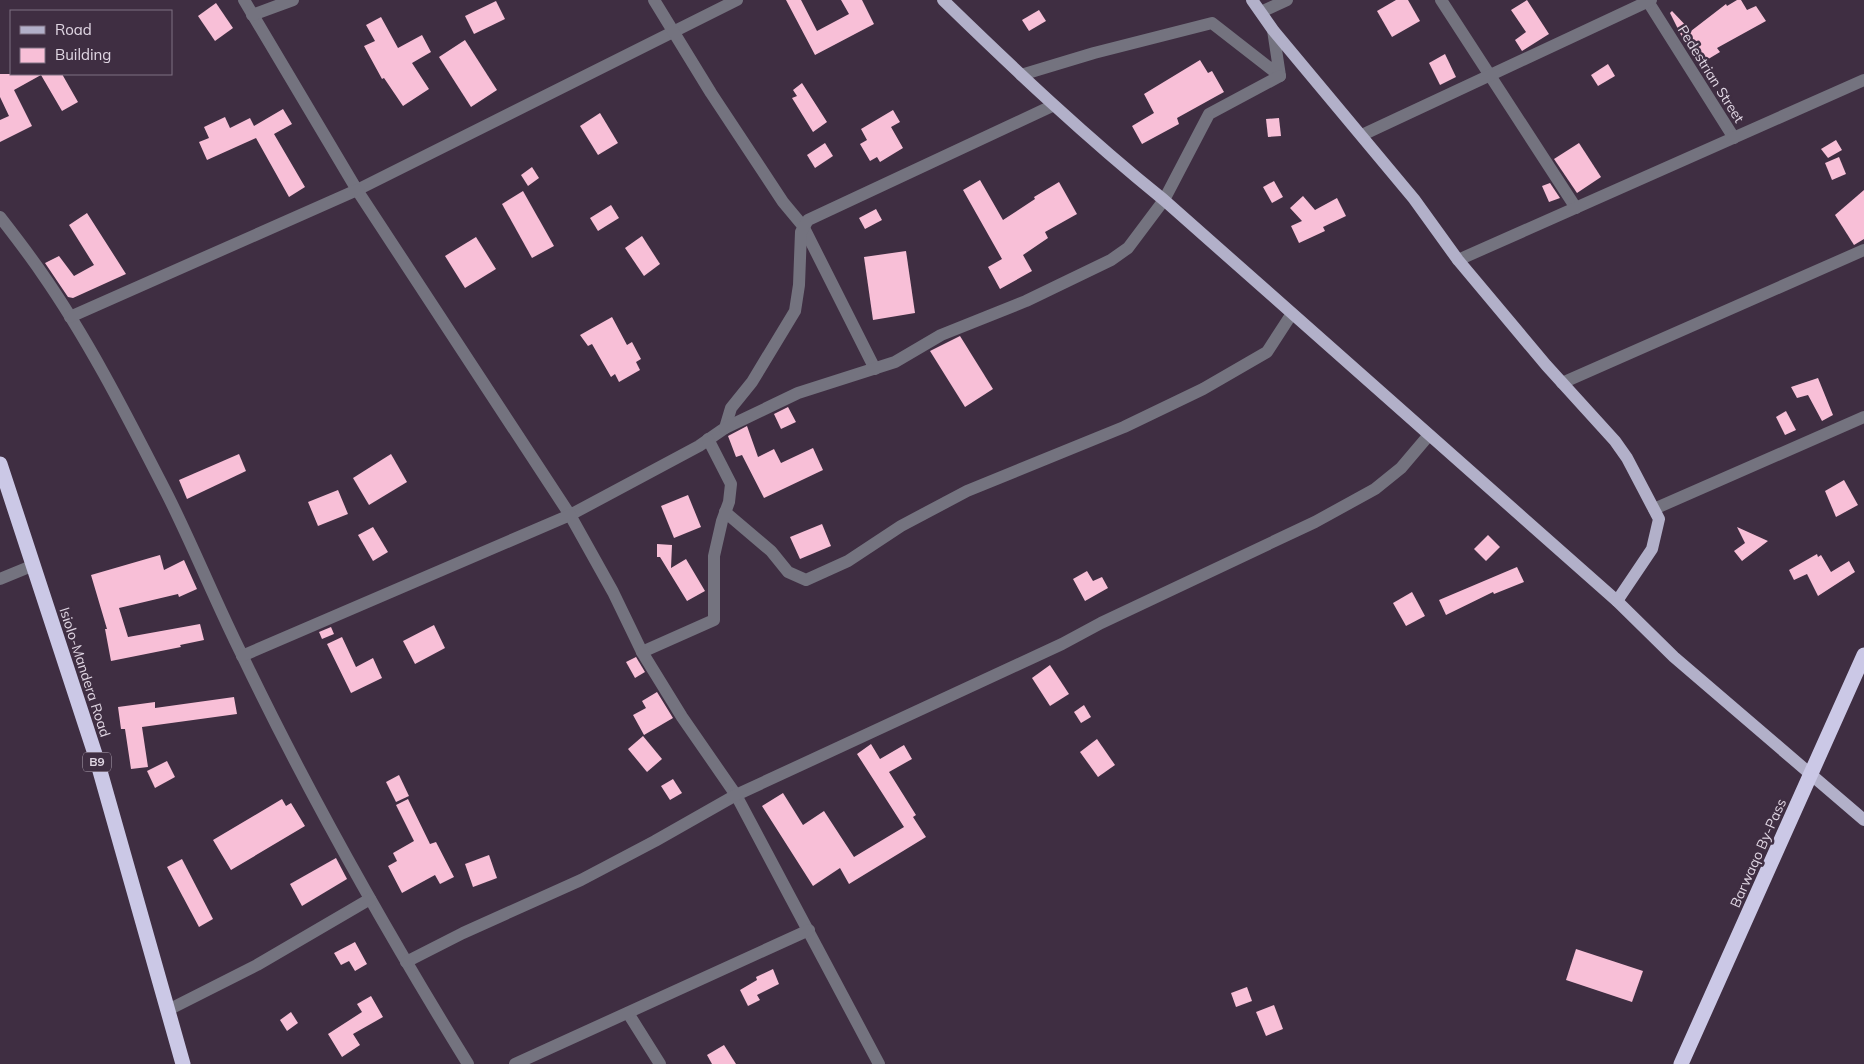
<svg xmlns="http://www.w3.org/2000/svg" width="1864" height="1064" viewBox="0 0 1864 1064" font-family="Mulish,sans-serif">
<rect width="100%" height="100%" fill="#3f2e42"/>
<g fill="#f8bfd7">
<polygon points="786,0 801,0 817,31 849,14 841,0 862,0 874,24 815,55"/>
<polygon points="1396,0 1408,0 1420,21 1392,37 1377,11"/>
<polygon points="1527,0 1549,34 1522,51 1515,40 1526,32 1511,10"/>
<polygon points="1737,0 1741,0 1747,10 1756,6 1766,21 1717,48 1720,52 1700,64 1688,43 1686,45 1670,13 1672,11 1691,31 1726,4 1727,6"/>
<polygon points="496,1 505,19 474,34 465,16"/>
<polygon points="216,3 233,28 215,41 198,16"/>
<polygon points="1039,10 1046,21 1029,31 1022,20"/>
<polygon points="381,17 398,48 422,35 431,52 412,63 429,89 403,106 384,78 382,79 364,46 375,41 366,25"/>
<polygon points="465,40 497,90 471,107 439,57"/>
<polygon points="1445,54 1456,77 1440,85 1429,63"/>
<polygon points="1200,60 1208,73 1212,71 1224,92 1177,118 1179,124 1142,144 1132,126 1154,113 1144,94"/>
<polygon points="1608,64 1615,76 1598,86 1591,75"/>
<polygon points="0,74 62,74 78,102 62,111 41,75 14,90 32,126 0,142 0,120 9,116 0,97"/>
<polygon points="802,83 827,122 813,132 792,98 797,96 793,90"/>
<polygon points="283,109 292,124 274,134 305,187 289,197 256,138 207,160 199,142 209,138 204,127 225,117 230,128 250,118 254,126"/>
<polygon points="893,110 900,122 891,127 903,148 880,162 877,157 870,161 860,144 867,140 861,129"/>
<polygon points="600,113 618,143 598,155 580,126"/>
<polygon points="1279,118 1281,136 1268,137 1266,119"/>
<polygon points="1836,140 1842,150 1828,158 1821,149"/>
<polygon points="825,143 833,156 815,168 807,155"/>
<polygon points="1579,143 1601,177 1577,193 1554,159"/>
<polygon points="1839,157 1846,174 1832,180 1825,163"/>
<polygon points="532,167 539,178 528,186 521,175"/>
<polygon points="980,180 1003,220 1035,199 1034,197 1059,182 1077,214 1045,232 1048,238 1023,255 1032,271 1000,289 988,267 1002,259 963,190"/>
<polygon points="1274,181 1283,197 1272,203 1263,187"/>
<polygon points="1550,183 1560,198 1549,202 1542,186"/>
<polygon points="1864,190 1864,239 1854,245 1835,215"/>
<polygon points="523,191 554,246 532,258 502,204"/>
<polygon points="1303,196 1315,210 1337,198 1346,216 1323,227 1325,231 1299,243 1291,226 1302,221 1290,208"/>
<polygon points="611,205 619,218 598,231 590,218"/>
<polygon points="876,209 882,220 865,229 859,218"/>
<polygon points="87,213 126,274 73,298 68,297 45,263 59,256 74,276 94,265 69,225"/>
<polygon points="642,236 660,264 644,276 625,248"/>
<polygon points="476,237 496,269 465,288 445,256"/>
<polygon points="906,251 915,313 873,320 864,257"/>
<polygon points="612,317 627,345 632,342 641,359 636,362 640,370 619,382 615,374 611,377 592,344 588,346 580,335"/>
<polygon points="960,336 993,389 965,407 930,351"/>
<polygon points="1818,378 1833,415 1822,421 1808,395 1797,398 1791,387"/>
<polygon points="788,407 796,422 781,429 774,414"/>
<polygon points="1786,411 1796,430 1785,435 1776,417"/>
<polygon points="747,426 758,457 774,449 781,463 813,448 823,470 764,498 742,455 736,457 728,436"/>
<polygon points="239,454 246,471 187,499 179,480"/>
<polygon points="391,454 407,482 369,505 353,478"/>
<polygon points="1844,480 1858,505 1836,517 1825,491"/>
<polygon points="338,490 348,514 318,526 308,502"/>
<polygon points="688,495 701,527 674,538 661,506"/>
<polygon points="822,524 831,546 800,559 790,537"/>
<polygon points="373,527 388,552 373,561 358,535"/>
<polygon points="1737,527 1768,541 1742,561 1734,551 1745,543"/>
<polygon points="1488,535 1500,547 1486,561 1474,549"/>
<polygon points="657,544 672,545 671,568 686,559 705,591 687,601 660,557 657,557"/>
<polygon points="1817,554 1818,557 1821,555 1831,572 1849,561 1855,572 1818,596 1807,574 1794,580 1789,570"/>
<polygon points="160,555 164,570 184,560 197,589 179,597 178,594 119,608 128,637 200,624 204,640 180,645 181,647 111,661 105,629 107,629 91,575"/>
<polygon points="1517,567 1524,582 1494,594 1493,592 1446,615 1439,600"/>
<polygon points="1087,571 1093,581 1102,577 1108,588 1085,601 1073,579"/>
<polygon points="1412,592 1425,616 1406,626 1393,603"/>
<polygon points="434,625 445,648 415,664 403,641"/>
<polygon points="331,627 334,634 322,639 319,632"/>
<polygon points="342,637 356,667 373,658 382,678 351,693 327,644"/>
<polygon points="636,657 645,672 635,678 626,662"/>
<polygon points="1050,665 1069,694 1050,706 1032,678"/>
<polygon points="657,692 673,718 644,735 633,715 646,708 642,701"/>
<polygon points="234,697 237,714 142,727 148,767 131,769 125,729 121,729 118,707 155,702 155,708"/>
<polygon points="1084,705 1091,717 1081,723 1074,712"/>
<polygon points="643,736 662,759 647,772 628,749"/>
<polygon points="1097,739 1115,765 1098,777 1080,752"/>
<polygon points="871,744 880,759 904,745 912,759 889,772 916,815 913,817 926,837 849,884 840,868 813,886 762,806 783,793 803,825 824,811 854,857 904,827 857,754"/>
<polygon points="167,761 175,777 155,788 147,771"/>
<polygon points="399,775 409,796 396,802 386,782"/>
<polygon points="673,779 682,793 670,800 661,786"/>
<polygon points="282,799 286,806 291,803 305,826 231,870 213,840"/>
<polygon points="408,799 430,844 436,842 454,877 440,884 435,875 402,893 388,866 397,861 393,853 414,841 396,805"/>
<polygon points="489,855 497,878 473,887 465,864"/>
<polygon points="336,858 347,879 302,906 290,884"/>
<polygon points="182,859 213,919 199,927 167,867"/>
<polygon points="355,942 367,964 355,971 349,961 341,965 334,953"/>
<polygon points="1576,949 1643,971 1632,1002 1566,980"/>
<polygon points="773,969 779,984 757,995 760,1000 748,1006 740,990 757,980 756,977"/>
<polygon points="1247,987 1252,1001 1236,1007 1231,993"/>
<polygon points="371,996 383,1017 353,1034 360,1045 342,1057 328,1034 362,1012 357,1004"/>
<polygon points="1274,1005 1283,1029 1266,1036 1256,1012"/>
<polygon points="291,1012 298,1023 287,1031 280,1020"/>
<polygon points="724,1045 736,1064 712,1064 707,1055"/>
</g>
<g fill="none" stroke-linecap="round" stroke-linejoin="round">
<g stroke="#74737f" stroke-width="12">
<polyline points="244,0 357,190 737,0"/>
<polyline points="654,0 711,93 783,202 803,226 875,369"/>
<polyline points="1441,0 1576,208"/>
<polyline points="1647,0 1734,138"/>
<polyline points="1261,12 1287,0"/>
<polyline points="252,15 293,0"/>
<polyline points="1021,75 1094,53 1212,23 1280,76 1273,30"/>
<polyline points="1362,135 1651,0"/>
<path d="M0 217C14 235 28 253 41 272 90 342 129 420 168 496 194 548 216 603 242 655 309 795 386 931 468 1064"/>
<polyline points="1458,260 1864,80"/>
<polyline points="70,317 357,190 570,515 699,446 725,428 731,408 752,382 795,311 799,285 801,232 808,220 1052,106"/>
<polyline points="1562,383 1864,250"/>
<polyline points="725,428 798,393 895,362 941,335 1026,301 1111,260 1128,248 1164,200 1209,114 1280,76"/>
<polyline points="1654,509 1864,417"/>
<polyline points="725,512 771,551 788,572 806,580 848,561 901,526 967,491 1124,427 1203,389 1267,352 1291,315"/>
<polyline points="0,579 34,565"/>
<polyline points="642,652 714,620 714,556 722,521 729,502 731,484 708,439"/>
<polyline points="242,656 570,515 613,592 642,652 682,717 736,795 879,1064"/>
<polyline points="406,962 463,933 581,880 655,841 736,795 1062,644 1101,623 1315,522 1375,489 1401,468 1429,435"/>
<polyline points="168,1010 257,965 370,899"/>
<polyline points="628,1013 660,1064"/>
<polyline points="515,1064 809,930"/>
</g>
<g stroke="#b2b0c9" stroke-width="12">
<path d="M943 0C1015 70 1086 137 1164 200L1617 601 1674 657 1864 820"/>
<polyline points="1252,0 1273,30 1414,199 1458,260 1546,365 1615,441 1627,458 1659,519 1652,549 1617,601"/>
</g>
<g stroke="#cbc8e6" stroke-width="15">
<polyline points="0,464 96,757 183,1064"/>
<polyline points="1681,1064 1864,655"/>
</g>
</g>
<g text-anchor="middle" stroke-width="5" stroke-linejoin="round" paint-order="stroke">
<rect fill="#3f2e42" stroke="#b0a4b3" stroke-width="1" x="83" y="752.5" width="28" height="19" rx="4"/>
<g font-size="12" font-weight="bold" fill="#e0d6e3">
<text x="97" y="766">B9</text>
</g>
<g font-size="14" fill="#e0d6e3" stroke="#3f2e42">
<text transform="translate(1711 74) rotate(58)" y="5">Pedestrian Street</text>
<text transform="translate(85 672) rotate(72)" y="5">Isiolo-Mandera Road</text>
<text transform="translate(1758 853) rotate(-66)" y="5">Barwaqo By-Pass</text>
</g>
</g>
<rect x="10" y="10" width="162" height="65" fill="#3f2e42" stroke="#7f7182"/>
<rect x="20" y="26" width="25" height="8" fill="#b2b0c9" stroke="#7f7182"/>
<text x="55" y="35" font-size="15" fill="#e0d6e3">Road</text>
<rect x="20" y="48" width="25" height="15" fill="#f8bfd7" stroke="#7f7182"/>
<text x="55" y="60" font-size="15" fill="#e0d6e3">Building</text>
</svg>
